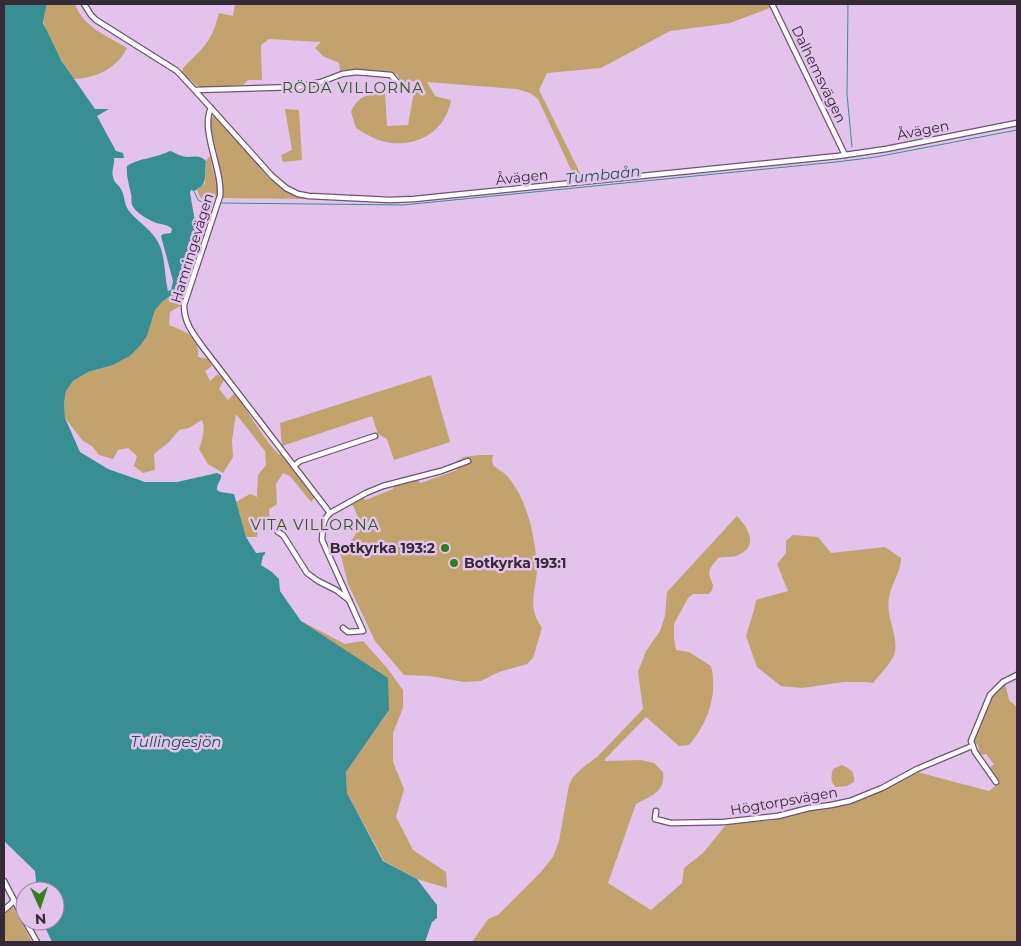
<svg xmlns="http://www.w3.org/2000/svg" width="1021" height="946" viewBox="0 0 1021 946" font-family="Montserrat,sans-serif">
<rect width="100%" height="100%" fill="#e3c3eb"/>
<g fill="#c2a26d">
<path d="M47 4H75C83 27 107 36 127 48 117 68 97 78 74 79 65 65 47 40 44 23 42 17 45 10 47 4Z"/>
<path d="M235 4H769L770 8 730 23 670 31 601 68 547 73 539 90 583 179 576 180 538 99 530 93 517 89 427 82 435 96 451 100C446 129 421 146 392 143 379 142 367 135 356 128L351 112C358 95 369 94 385 93L387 126 408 125 416 81 401 83 397 74C378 71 360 69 340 71L339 63 323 56 315 48 321 42 269 39 261 45 262 80H248L243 85 204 88 196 85 182 73 183 68C203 48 212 42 219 13L233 16Z"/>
<polygon points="285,109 299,110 302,160 283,162 281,155 292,150"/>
<polygon points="214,116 270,179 296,196 310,199 223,198 223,182 209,119"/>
<polygon points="210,156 218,194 217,199 205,200 200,197 197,190 205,183 206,161"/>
<path d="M185 271 190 276 182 305 170 312 169 325C185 332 200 335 198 357L208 359 212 366 205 371 210 381 218 374 224 380 219 389 228 400 235 393C249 413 261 435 278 454H282L315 497 311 502 290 476 283 473 276 484 277 504 269 509 270 523H259L257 537H246L236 502 250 494 257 497 258 475 266 465 265 451 236 414 232 440 233 457 223 473 208 464 199 449C202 440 206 429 202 420L189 428 179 430 169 442 154 454 155 470 143 473 134 466 137 456 128 448 118 450 113 459 99 455 92 446 83 441 65 418 64 403 66 391 73 381 88 372 113 365 130 356 140 346 147 336 155 310 162 302 176 290Z"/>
<polygon points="431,375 450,442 394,460 387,439 378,434 372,416 282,446 280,423"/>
<path d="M480 455H493L492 459 493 465C497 469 504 472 508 477 528 501 535 537 537 568 537 583 530 600 535 614 536 619 540 624 542 628L533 658 527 664 499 672 481 681 464 682 430 676 404 675 375 641 348 584 340 552C357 537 365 526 352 504L363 498 366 500 393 489 394 485 417 480 421 483 457 470 455 462 464 457Z"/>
<path d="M737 516C747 526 760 547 738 555 732 558 724 556 718 558 716 561 711 566 710 569 706 580 719 583 709 594H693L688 598 674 624V638L676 650 689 652 711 666C718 694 708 723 689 745L679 746 646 717 605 759V761L641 760 654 763 663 772C665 793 652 795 636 804L608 883 651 910 682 883 684 868 703 853 725 826 742 822 770 821 805 810 828 808 853 801 883 790 917 772 989 791 999 783 990 768 994 764 986 754 980 755 978 745 973 742 992 695 1005 683 1009 700 1017 707V942H472L488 919 498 915 540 873 553 857 559 841 569 785 573 777 582 768 597 757 643 709 638 672 646 651 660 631 665 616 667 592Z"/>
<path d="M793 535 818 537 831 553 885 547 901 558C901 572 891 584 889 598 885 617 900 637 894 655 890 665 879 675 873 683L866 682H844L802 688 781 686 757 667 746 636 754 610 756 600 788 591 777 564 786 553V541Z"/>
<polygon points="301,621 345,644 363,641 387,668 403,690 403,708 393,733 393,762 404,789 396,817 413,850 446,872 447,888 417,879 384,861 347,793 346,772 389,710"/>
<path d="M842 765C851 769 855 772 854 782L847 786 836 787C830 782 831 776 833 769Z"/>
<polygon points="13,907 32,942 4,942 4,914"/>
</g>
<path fill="#388f93" d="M4 4H47L44 16 43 23 48 33 61 60 95 109H109L97 116 116 151 123 153 124 158H114C115 165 111 170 113 177 114 183 118 184 121 189 125 196 124 205 129 211 138 222 151 229 158 242 166 257 164 275 168 291L171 290 173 281 161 236 163 234 171 233 172 229C166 223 160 225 154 222 147 219 135 212 132 205 131 202 132 197 131 194 129 184 126 176 127 166 139 158 156 158 170 151 174 152 178 155 182 156 191 159 198 153 206 161 204 176 209 184 194 191L191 190 190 193 196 227 191 257 176 291 162 302 155 310 147 336 140 346 130 356 113 365 88 372 73 381 66 391 64 403 65 418 80 452 108 469 145 482H177L217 473 221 475C222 480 216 484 217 490L220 492 234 494 246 537 256 553 265 552V554L263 556 261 565 272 572 279 579 280 591 301 621 388 678 389 710 346 772 347 793 383 861 417 879 437 905V918L432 922 425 942H52L42 921H55V891H37L35 871 4 841Z"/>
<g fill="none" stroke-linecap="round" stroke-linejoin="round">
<g stroke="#388f93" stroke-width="1">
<polyline points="848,4 847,94 852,147"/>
<polyline points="194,191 198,200 204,203 217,203"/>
<polyline points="221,203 403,205 836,162 876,157 1017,130"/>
</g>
<defs>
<g id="street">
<path d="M84 4 91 15 96 20 177 71 211 108C200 131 223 170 220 196L184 305C184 322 192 332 202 346L330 513C322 520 323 530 322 540L363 631 348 632 343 628"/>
<polyline points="772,4 845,155"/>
<polyline points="196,90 297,87 321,82 342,74 356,72 391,75 400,86"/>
<polyline points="211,108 272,176 286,188 298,194 309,196 390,200 414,199 838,156 886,149 1017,123"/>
<polyline points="294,466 300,461 375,436"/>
<polyline points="330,513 366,493 383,486 441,471 468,461"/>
<polyline points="278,532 283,535 307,573 318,581 336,590 349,600"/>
<polyline points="996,782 975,752 971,741 990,695 1003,682 1017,675"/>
<polyline points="656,811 655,819 671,823 724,822 778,816 809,808 831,805 850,801 882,788 917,769 972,746"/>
<polyline points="4,881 25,921"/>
<polyline points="4,910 14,901"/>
<polyline points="25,921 37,942"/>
</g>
</defs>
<use href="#street" stroke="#6e5275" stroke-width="7"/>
<use href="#street" stroke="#fff" stroke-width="4.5"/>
</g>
<g fill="#367d22" stroke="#e3c3eb" stroke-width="2">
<circle cx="445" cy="548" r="5"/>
<circle cx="454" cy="563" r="5"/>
</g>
<g text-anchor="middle" stroke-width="5" stroke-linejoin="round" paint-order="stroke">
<g font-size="14" fill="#362a39" stroke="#e3c3eb">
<text transform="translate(819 74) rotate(64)" y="5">Dalhemsvägen</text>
<text transform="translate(923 130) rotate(-11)" y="5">Åvägen</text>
<text transform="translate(522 177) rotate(-6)" y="5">Åvägen</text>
<text transform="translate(192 248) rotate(-73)" y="5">Hamringevägen</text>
<text transform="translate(784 801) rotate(-10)" y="5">Högtorpsvägen</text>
</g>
<g font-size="14" font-weight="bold" fill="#362a39" stroke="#e3c3eb" text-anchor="end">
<text x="435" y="553">Botkyrka 193:2</text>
<text x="464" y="568" text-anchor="start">Botkyrka 193:1</text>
</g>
<g font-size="15" letter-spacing="1" fill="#2d5a21" stroke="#e3c3eb">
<text x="353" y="93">RÖDA VILLORNA</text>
<text x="315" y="530">VITA VILLORNA</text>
</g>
<g font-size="15" font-style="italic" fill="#225456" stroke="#e3c3eb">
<text transform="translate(603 175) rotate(-6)" y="5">Tumbaån</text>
<text x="176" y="747">Tullingesjön</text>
</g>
</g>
<rect width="1021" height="946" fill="none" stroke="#362a39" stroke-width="10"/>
<g transform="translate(40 906) rotate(177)"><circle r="24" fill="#e3c3eb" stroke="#9e86a4"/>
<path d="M0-4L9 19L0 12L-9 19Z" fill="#367d22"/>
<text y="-8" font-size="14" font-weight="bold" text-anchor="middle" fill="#362a39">N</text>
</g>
</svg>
